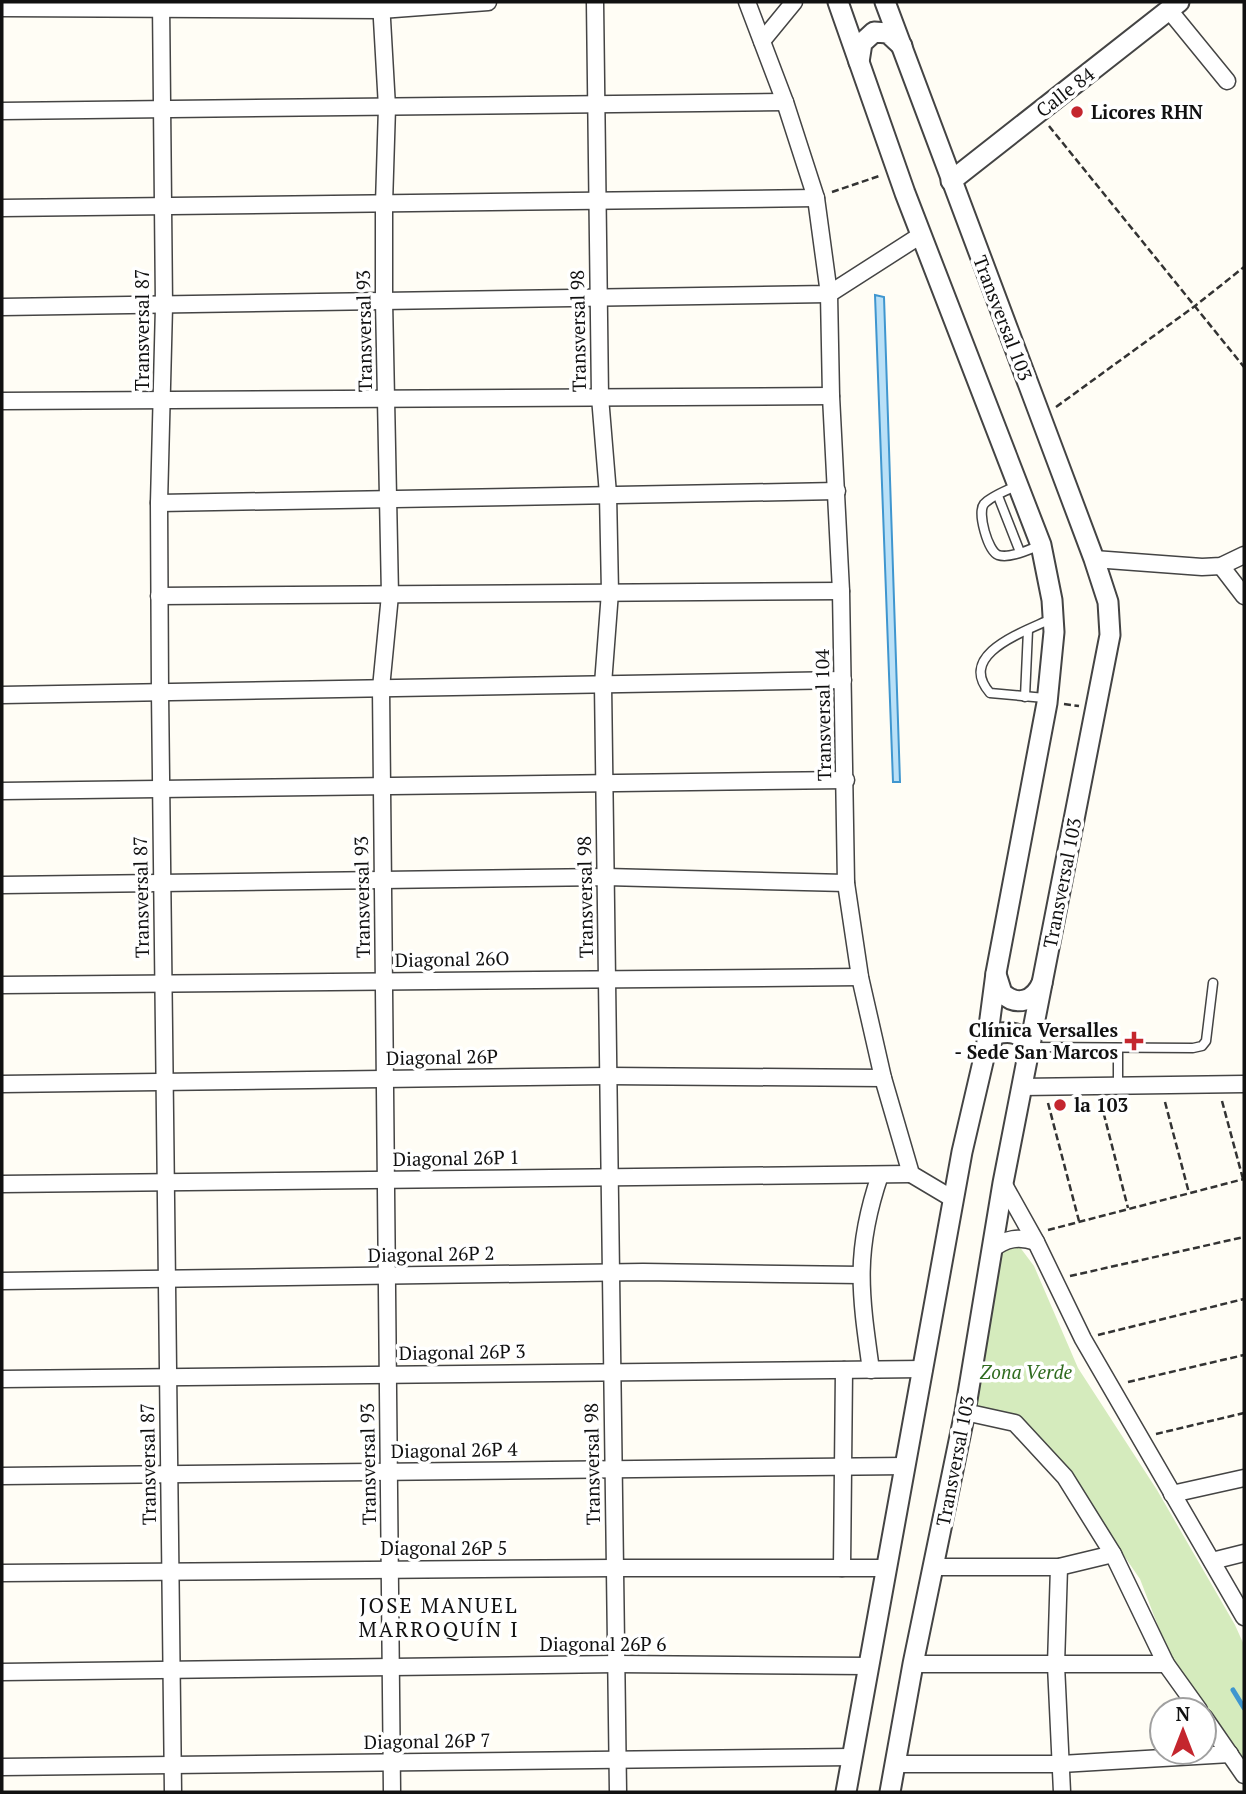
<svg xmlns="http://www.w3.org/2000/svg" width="1246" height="1794" viewBox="0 0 1246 1794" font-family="'PT Serif',serif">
<rect width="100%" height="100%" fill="#fffdf5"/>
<polygon fill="#d5ebbd" points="1019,1246 1034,1266 1078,1368 1157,1490 1235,1625 1244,1645 1244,1768 1171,1660 1140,1579 1067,1473 1017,1422 968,1410 995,1253"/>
<polygon fill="#b9e0f7" stroke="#3f96cf" stroke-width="2" points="875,295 884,297 900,782 893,782"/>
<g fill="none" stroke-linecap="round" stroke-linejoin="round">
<polyline stroke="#3f96cf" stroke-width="5" points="1233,1690 1244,1708"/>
<defs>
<g id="service">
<path d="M1018 485C1008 490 991 496 984 504 977 513 988 551 998 555 1010 559 1030 549 1041 545"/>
<polyline points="998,496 1020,552"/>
<polyline points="1025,697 1028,630"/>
<path d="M1045 698 990 693C956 654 1024 632 1051 619"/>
<polyline points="1029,1047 1193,1048 1202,1046 1206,1041 1213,983"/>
<polyline points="1118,1086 1118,1048"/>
</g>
<g id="minor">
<polyline points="161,2 164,306 159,503 160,692 173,1792"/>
<polyline points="381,2 387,107 384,204 384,301 390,595 381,688 392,1792"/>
<polyline points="595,2 600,397 608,494 610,592 603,684 618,1792"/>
<polyline points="747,2 785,102 816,198 829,294 831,396 841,591 846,883 860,977 883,1078 911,1174 953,1199"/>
<polyline points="2,8 381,10 488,2"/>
<polyline points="1169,10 1227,81"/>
<polyline points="762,41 794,2"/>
<polyline points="2,111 785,102"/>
<polyline points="2,208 816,198"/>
<polyline points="2,307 829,294 921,235"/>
<polyline points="2,401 831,396"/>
<path d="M159 503C385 501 611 494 837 491"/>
<polyline points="1094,559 1202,567 1221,566 1244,555"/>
<polyline points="1221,566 1244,596"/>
<polyline points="159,596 841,591"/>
<polyline points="2,695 843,680"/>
<polyline points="2,791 846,780"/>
<polyline points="2,885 606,877 846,883"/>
<polyline points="2,985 860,977"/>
<polyline points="2,1084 608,1076 883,1078"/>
<polyline points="1021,1087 1244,1084"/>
<polyline points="1003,1183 1036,1242 1083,1339 1244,1617"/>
<polyline points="2,1184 911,1174"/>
<path d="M991 1250C1006 1238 1019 1236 1036 1242"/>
<polyline points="2,1281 643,1272 861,1275"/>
<path d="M871 1370C860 1292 854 1251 880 1175"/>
<polyline points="2,1379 924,1369"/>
<polyline points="965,1412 1015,1423 1065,1477 1113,1554 1166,1664 1199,1710"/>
<polyline points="2,1476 906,1466"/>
<polyline points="1172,1494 1244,1478"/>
<polyline points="1212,1561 1244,1553"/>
<polyline points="933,1567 1059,1567 1113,1554"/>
<polyline points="1059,1567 1056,1665 1062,1792"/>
<polyline points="842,1568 844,1370"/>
<polyline points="2,1573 615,1568 887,1568"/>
<polyline points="913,1664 1166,1664"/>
<polyline points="2,1672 616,1664 869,1666"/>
<polyline points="1204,1717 1244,1775"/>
<polyline points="895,1764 1061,1764 1230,1754"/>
<polyline points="2,1767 852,1757"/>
</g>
<g id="tertiary">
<polyline points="838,2 905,193 1041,545 1052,600 1054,632 1047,703 996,973 986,1049 962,1152 846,1792"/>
<polyline points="885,2 1094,559 1108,602 1110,635 1003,1183 965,1412 913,1664 890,1792"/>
<polyline points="859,62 862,43 874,32 888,33 902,46"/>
<polyline points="951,181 1179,2"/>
<path d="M996 974 1002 993C1017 1007 1034 1001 1042 983"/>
<path d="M986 1049 996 1034C1012 1030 1021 1033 1029 1047"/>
</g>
</defs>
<use href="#service" stroke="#444" stroke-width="11"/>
<use href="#minor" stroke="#444" stroke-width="19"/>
<use href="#tertiary" stroke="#444" stroke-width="23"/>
<g stroke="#333" stroke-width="2.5" stroke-dasharray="7 3.5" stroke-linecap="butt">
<polyline points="1049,126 1244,367"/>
<polyline points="832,192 879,176"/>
<polyline points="1056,407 1195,306 1244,267"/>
<polyline points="1064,704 1079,706"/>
<polyline points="1222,1101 1243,1179"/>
<polyline points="1165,1102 1189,1193"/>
<polyline points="1048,1103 1079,1221"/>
<polyline points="1101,1103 1128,1208"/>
<polyline points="1048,1230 1244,1179"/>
<polyline points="1070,1276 1244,1237"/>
<polyline points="1098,1335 1244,1299"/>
<polyline points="1128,1382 1244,1355"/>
<polyline points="1156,1434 1244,1413"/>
</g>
<use href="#service" stroke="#fff" stroke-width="8"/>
<use href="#minor" stroke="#fff" stroke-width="16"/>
<use href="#tertiary" stroke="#fff" stroke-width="19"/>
</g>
<g fill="#c4262e" stroke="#fff" stroke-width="2.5">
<circle cx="1077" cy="112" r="7"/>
<path d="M1130.5 1030.5h7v7h7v7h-7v7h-7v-7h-7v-7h7z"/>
<circle cx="1060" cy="1105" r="7"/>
</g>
<g text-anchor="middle" stroke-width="7" stroke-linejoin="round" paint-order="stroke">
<g font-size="19" fill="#111" stroke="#fff">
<text transform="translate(1065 92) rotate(-38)" y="7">Calle 84</text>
<text transform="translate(1003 318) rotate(69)" y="7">Transversal 103</text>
<text transform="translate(142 330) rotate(-90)" y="7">Transversal 87</text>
<text transform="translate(364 331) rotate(-91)" y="7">Transversal 93</text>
<text transform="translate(578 331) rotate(-91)" y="7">Transversal 98</text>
<text transform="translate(823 715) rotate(-91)" y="7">Transversal 104</text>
<text transform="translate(1062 883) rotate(-79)" y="7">Transversal 103</text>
<text transform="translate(141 897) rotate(-91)" y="7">Transversal 87</text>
<text transform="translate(362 897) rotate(-91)" y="7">Transversal 93</text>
<text transform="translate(585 897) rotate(-91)" y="7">Transversal 98</text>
<text transform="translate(452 959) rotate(-1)" y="7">Diagonal 26O</text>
<text transform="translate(442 1057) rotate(-1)" y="7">Diagonal 26P</text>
<text transform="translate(456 1158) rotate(-1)" y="7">Diagonal 26P 1</text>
<text transform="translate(431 1254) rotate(-1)" y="7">Diagonal 26P 2</text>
<text transform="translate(462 1352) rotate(-1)" y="7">Diagonal 26P 3</text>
<text transform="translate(454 1450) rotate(-1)" y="7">Diagonal 26P 4</text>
<text transform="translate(955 1461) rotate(-79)" y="7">Transversal 103</text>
<text transform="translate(148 1464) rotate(-91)" y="7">Transversal 87</text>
<text transform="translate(368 1464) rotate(-91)" y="7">Transversal 93</text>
<text transform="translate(592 1464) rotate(-91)" y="7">Transversal 98</text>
<text x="444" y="1555">Diagonal 26P 5</text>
<text x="603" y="1651">Diagonal 26P 6</text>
<text transform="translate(427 1741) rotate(-1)" y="7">Diagonal 26P 7</text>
</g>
<g font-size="19" font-weight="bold" fill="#111" stroke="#fff" text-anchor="start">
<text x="1091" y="119">Licores RHN</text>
<text x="1118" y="1037" text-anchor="end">Clínica Versalles<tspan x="1118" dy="22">- Sede San Marcos</tspan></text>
<text x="1074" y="1112">la 103</text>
</g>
<g font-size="19" font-style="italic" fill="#2f6b1f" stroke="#fff">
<text x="1026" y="1379">Zona Verde</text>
</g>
<g font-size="21" letter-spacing="2" fill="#111" stroke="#fff">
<text x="439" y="1613">JOSE MANUEL<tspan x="439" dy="24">MARROQUÍN I</tspan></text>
</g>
</g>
<rect width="1246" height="1794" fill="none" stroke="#111111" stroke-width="7"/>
<g transform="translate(1183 1731)"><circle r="33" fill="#ffffff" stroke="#a0a0a0" stroke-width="2"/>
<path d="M0-5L12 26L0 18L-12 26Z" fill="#c4262e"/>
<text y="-10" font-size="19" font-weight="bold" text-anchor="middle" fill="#111111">N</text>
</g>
</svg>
